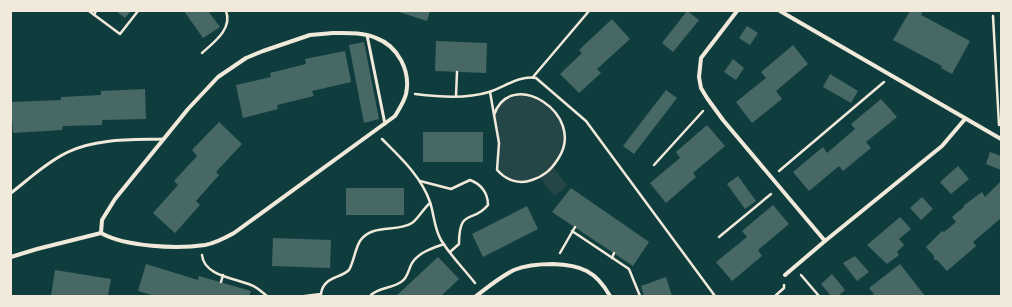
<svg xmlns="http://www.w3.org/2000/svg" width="1012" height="307" viewBox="0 0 1012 307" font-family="'Times New Roman',serif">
<rect width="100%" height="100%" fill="#0f3d3e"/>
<path fill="#244646" d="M521 94C528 96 536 97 542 101 558 109 570 130 564 148 562 154 557 161 553 166L567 186 554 196 540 177C521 184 513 182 497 170L499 143 494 115 498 105 506 97Z"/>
<g fill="#486865">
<polygon points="116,11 131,11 125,18"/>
<polygon points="184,11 208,11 220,27 203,38"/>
<polygon points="396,11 430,11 427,21"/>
<polygon points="687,11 699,20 673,52 662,43"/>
<polygon points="910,11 919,11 922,13 921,15 970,41 952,74 941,68 942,66 893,40"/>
<polygon points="612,19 630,39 597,69 601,73 579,93 560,74 582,53 579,50"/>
<polygon points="747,26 758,33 750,45 739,38"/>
<polygon points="436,41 487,43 486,73 435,71"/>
<polygon points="364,42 379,119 364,123 349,45"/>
<polygon points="793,45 808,64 776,91 782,99 752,123 736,102 766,78 761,72"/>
<polygon points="345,51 351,82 312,91 314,96 277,105 278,109 243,118 236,85 271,77 270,73 306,64 305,59"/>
<polygon points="733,59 744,68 736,80 724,72"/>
<polygon points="830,74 858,91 851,103 823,87"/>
<polygon points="145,89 146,119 102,120 102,125 63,126 62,130 13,133 11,102 61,100 61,97 101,95 101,91"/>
<polygon points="666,90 677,98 634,154 623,146"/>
<polygon points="881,99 897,117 866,142 871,148 843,171 839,166 809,191 793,172 823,147 827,153 855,129 851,124"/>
<polygon points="219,122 242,144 216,172 219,175 196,201 200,205 175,233 153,213 178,185 174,181 197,156 192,150"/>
<polygon points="707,125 725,146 693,173 696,177 666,203 650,183 680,158 676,152"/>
<rect x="423" y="132" width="60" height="30"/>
<polygon points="990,152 1001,156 1001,170 986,164"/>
<polygon points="958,166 969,179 951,194 940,182"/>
<polygon points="738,176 756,201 745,209 727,184"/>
<polygon points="1001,181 1001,218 973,242 976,246 947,271 937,260 934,260 934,256 926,247 942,231 944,232 956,222 952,217 964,207 963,206 982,192 985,197"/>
<rect x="346" y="188" width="58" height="27"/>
<polygon points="571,188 649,242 633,266 552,212"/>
<polygon points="922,197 933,209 921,220 910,208"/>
<polygon points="773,205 789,224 758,250 762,256 732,281 716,262 747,237 742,231"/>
<polygon points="527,206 538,229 483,257 472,234"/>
<polygon points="900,217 911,229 899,239 904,245 897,252 899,255 887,264 867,245"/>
<polygon points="273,238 331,240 330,268 272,266"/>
<polygon points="855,256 869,272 857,281 843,263"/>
<polygon points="438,257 459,279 441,296 396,296"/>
<polygon points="146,264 198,280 199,276 251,291 249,296 155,296 138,291"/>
<polygon points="900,264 925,296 871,296 874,294 869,288"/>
<polygon points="55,270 111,279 108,296 51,296"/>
<polygon points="832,274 845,290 838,296 831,296 821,284"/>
<polygon points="666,277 672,296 644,296 641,286"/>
</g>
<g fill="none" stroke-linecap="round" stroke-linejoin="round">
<g stroke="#f1e9da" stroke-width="2.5">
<polyline points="89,11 120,34 138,11"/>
<polyline points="94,15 96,11"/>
<polyline points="993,16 999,125"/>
<path d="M202 53C213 43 233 29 226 11"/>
<polyline points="533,77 589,11"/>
<path d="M490 92 499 143 497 170C506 180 519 185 532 180 544 176 551 170 558 159 588 114 510 66 494 115"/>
<path d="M415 94C440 97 466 99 489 92 505 87 519 75 536 78L586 121 715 296"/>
<polyline points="456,96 457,72"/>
<path d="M382 139C400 157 421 176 430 202 434 214 434 228 441 240 450 255 464 269 475 283"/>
<polyline points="654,165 703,111"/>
<polyline points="779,171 884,82"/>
<path d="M420 181 451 189 470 180C481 184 488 193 488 205 473 224 459 207 459 244L450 252"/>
<polyline points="572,231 629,269 640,296"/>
<polyline points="719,237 771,194"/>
<polyline points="560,253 575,227"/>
<path d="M202 255C204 276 235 278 251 285 257 287 262 292 267 296"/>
<polyline points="612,258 614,253"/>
<polyline points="801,275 819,296"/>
<polyline points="221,282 223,275"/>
<path d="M305 296 321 294C323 277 339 279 349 270 354 261 355 249 360 241 372 223 397 233 412 223 417 220 424 208 430 203"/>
<path d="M370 296C378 287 391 289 401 282 408 278 408 270 412 263 419 252 433 248 444 244"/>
<polyline points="775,296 784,288 784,285"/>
</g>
<g stroke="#f1e9da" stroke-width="3">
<polyline points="367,35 385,124"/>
<path d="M11 193C29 179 47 162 68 152 97 138 133 140 164 139"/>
</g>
<g stroke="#f1e9da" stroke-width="4">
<polyline points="737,11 701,58 699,77 701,88 707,98 723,120 825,241 942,146 965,119"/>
<polyline points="780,11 1001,139"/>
<path d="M333 33C347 33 363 32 376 38 398 46 411 71 406 94 404 102 399 109 395 116L234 233C225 238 216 243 205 245 177 249 126 247 101 233L102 220 115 199 188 109 218 77 246 58 263 51 310 35Z"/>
<polyline points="11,257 37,249 101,233"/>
<polyline points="785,275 825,241"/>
<path d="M476 296C488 287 500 277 514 270 526 265 539 264 553 264 581 265 596 271 610 296"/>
</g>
</g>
<rect width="1012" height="307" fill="none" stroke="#f1e9da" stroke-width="24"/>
</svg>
